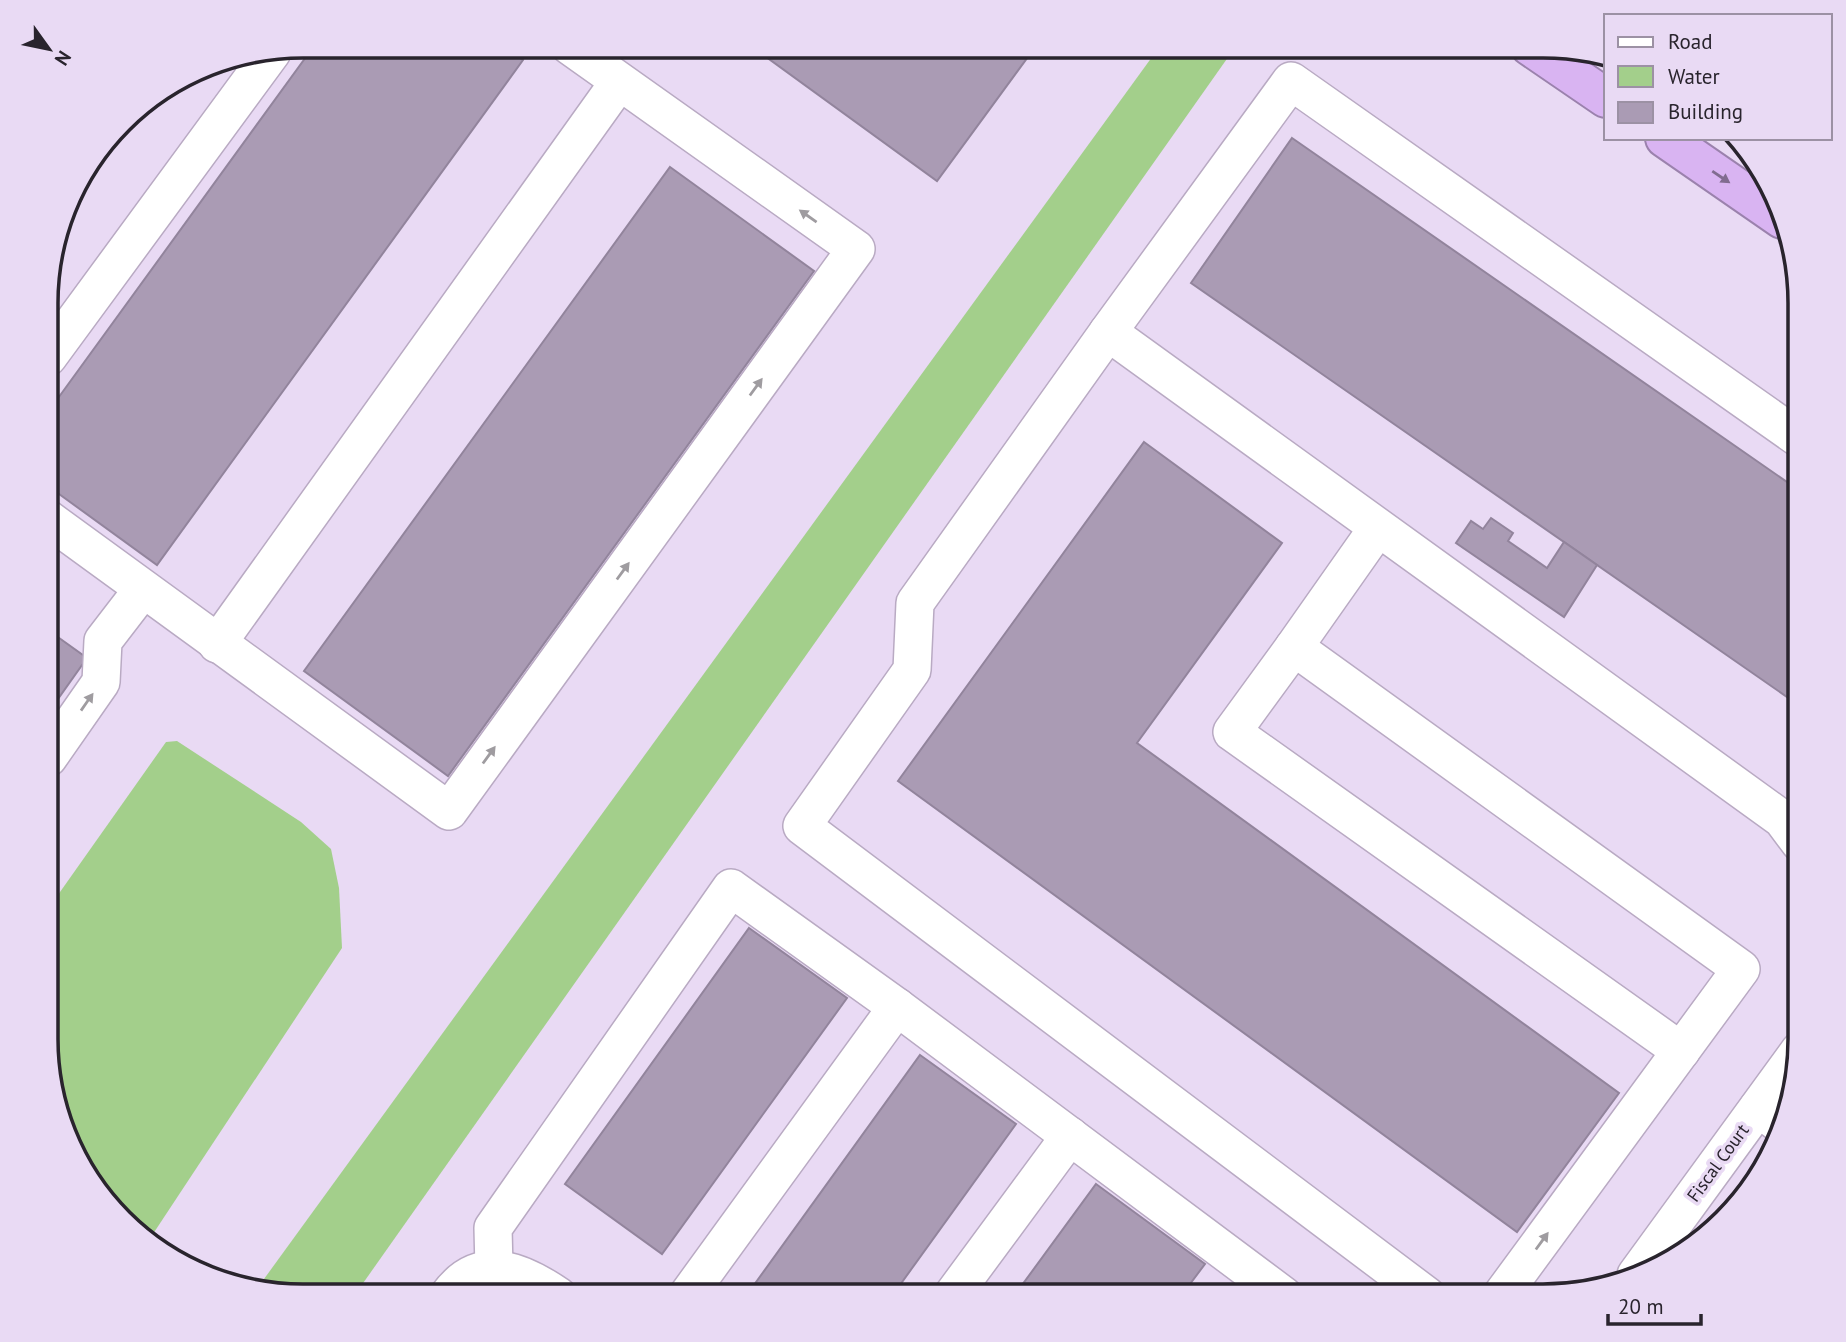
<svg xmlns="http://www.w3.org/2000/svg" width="1846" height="1342" viewBox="0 0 1846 1342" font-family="'PT Sans',sans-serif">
<rect width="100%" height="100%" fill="#e9daf4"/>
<g fill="#a3cf8b">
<polygon points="1160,46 1236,46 354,1296 287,1296 256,1290"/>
<polygon points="177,741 301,822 331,849 339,888 342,948 147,1243 80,1167 48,1072 48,909 166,742"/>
</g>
<g fill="#aa9bb4" stroke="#92849c" stroke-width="2">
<polygon points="314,46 504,46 523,60 157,565 48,486 48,412"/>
<polygon points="751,46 1036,46 937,181"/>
<polygon points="1292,138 1800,491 1800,706 1191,283"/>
<polygon points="670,167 814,271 448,776 304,671"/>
<polygon points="1144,442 1282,543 1137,743 1619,1093 1517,1232 898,781"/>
<polygon points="1491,518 1513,533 1508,541 1547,568 1564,542 1597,565 1564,617 1456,543 1471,521 1483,529"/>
<polygon points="48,630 87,658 48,713"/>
<polygon points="749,928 847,998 662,1254 565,1184"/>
<polygon points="920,1055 1016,1124 892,1296 746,1296"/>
<polygon points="1096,1184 1205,1264 1181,1296 1014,1296"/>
</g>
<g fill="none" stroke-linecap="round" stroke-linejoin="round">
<defs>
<g id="minor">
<polyline points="1108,332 915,603 912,670 802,826 1427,1296"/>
<polyline points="48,357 272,52"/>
<polyline points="1800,439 1291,81 1108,332 1782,819 1800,843"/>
<polyline points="48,519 449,811 856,249 570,46"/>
<polyline points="1377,529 1294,647 1741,969 1501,1296"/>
<polyline points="217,644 619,82"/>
<polyline points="1294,647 1232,732 1681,1051"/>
<polyline points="48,758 101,682 103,641 143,589"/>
<polyline points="1758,1108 1784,1127"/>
<polyline points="494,1269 493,1228 731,888 897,1007 1284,1296"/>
<polyline points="1636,1275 1800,1050"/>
<path d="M448 1296C480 1252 522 1271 558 1296"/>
<polyline points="687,1296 897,1007"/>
<polyline points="952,1296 1070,1136"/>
</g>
<g id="highway">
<polyline points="1530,46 1606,98"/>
<polyline points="1665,138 1782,219"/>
</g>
</defs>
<use href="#minor" stroke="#b9aac3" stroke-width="40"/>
<use href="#highway" stroke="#9b82ad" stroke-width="42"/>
<use href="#minor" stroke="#fff" stroke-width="37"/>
<use href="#highway" stroke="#d9b4f2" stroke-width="38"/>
</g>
<defs><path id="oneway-solid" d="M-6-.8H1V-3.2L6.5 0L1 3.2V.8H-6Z" transform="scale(1.75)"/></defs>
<use fill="#816c90" href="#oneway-solid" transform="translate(1721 177) rotate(34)"/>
<g fill="#9f9ca0">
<use href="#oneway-solid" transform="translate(808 216) rotate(-145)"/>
<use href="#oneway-solid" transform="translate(756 387) rotate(-54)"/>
<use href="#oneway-solid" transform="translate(623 571) rotate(-54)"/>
<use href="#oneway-solid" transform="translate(87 702) rotate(-55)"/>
<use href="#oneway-solid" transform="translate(489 755) rotate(-54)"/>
<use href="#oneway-solid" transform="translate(1542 1241) rotate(-54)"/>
</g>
<g text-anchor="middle" stroke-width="7" stroke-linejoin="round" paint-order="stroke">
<g font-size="18" fill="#29242d" stroke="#e9daf4">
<text transform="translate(1718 1163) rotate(-54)" y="6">Fiscal Court</text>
</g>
</g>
<path d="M0 0H1846V1342H0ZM303 58H1543A245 245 0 0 1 1788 303V1039A245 245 0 0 1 1543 1284H303A245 245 0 0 1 58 1039V303A245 245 0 0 1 303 58Z" fill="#e9daf4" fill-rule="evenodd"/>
<path fill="none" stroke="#29242d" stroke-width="3.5" d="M303 58H1543A245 245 0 0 1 1788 303V1039A245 245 0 0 1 1543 1284H303A245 245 0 0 1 58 1039V303A245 245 0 0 1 303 58Z"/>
<rect x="1604" y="14" width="228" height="126" fill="#e9daf4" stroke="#9c91a4" stroke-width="2"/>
<rect x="1618" y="37" width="35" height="10" fill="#ffffff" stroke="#9c91a4" stroke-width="2"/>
<text x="1668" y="49" font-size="21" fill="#29242d">Road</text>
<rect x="1618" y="66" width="35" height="21" fill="#a3cf8b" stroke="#9c91a4" stroke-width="2"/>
<text x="1668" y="84" font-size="21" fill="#29242d">Water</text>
<rect x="1618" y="102" width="35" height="21" fill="#aa9bb4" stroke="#9c91a4" stroke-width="2"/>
<text x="1668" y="119" font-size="21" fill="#29242d">Building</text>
<g transform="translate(49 49) rotate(123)" stroke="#e9daf4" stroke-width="5" paint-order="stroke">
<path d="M0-5L12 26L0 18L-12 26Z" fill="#29242d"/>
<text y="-10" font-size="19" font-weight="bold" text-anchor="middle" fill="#29242d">N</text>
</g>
<path d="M1608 1314v10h93v-10" fill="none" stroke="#29242d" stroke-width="3.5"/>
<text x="1618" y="1314" font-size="21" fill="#29242d" stroke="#e9daf4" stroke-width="5" paint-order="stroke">20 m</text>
</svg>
